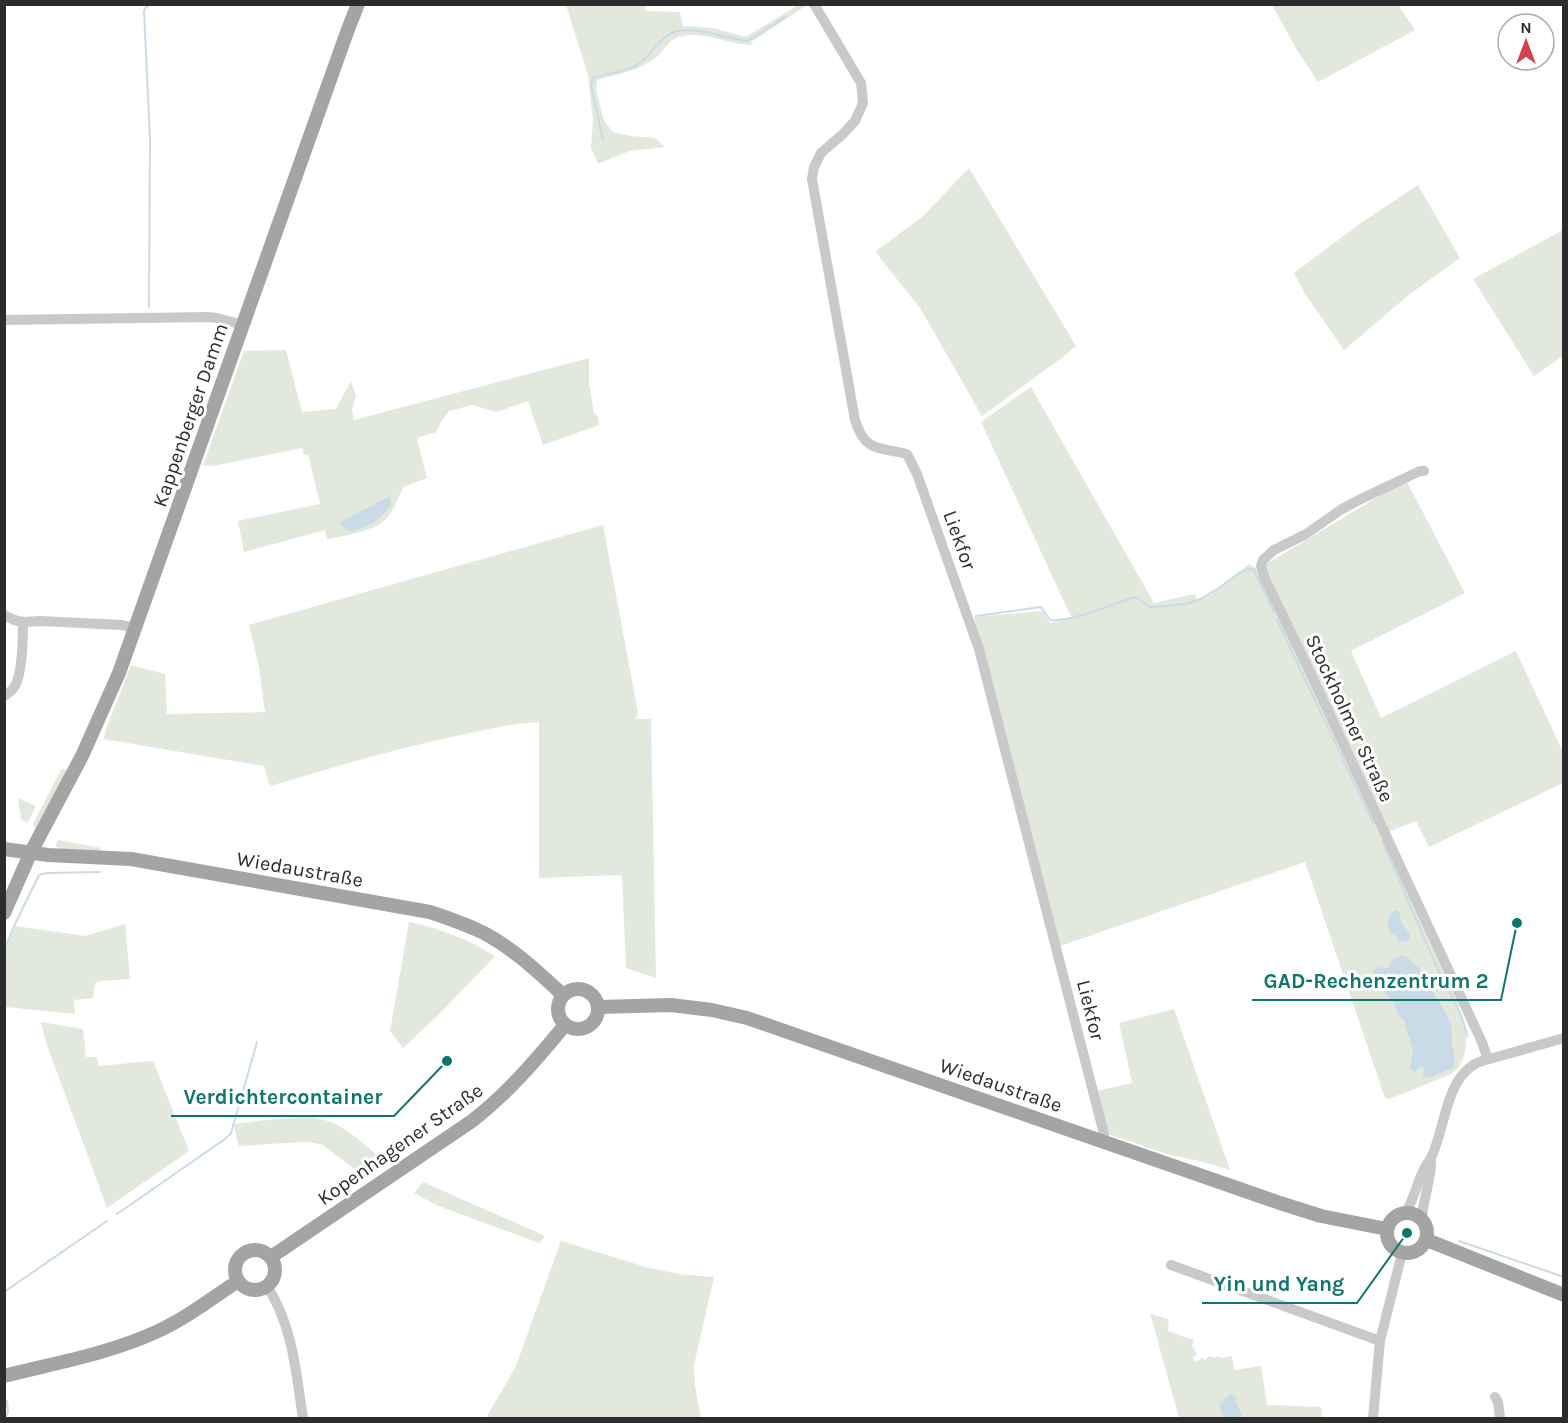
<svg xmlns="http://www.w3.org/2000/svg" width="1568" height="1423" viewBox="0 0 1568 1423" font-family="Karla,sans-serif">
<rect width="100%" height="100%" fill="#fff"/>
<g fill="#e2e8db">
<path d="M566 5H645L646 11 680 12 683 26 713 28 746 37 798 5H807L751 42 753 45C730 45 706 31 683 36 669 38 667 47 658 56 654 59 647 64 642 66 628 73 611 76 597 80L596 90 604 121 613 132 631 136 655 138 665 147 630 151 598 164 591 148 593 120 588 75Z"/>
<polygon points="1272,5 1398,5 1415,30 1318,82 1297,50"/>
<polygon points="969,168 1076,346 1063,357 982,416 920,308 880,258 876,251 922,217"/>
<polygon points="1418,185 1460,258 1410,294 1344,350 1305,294 1294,273 1361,223"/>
<polygon points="1563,230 1563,356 1534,376 1473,279"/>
<path d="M286 350 302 412 336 409 351 381 356 396 352 410 354 420 589 358V384L594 413 598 416 599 425 543 445 528 401 497 412 472 405 449 411 441 422 436 432 417 438 427 478 403 487C399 497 395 508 388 517 377 531 344 536 327 539L325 530 244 552 238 521 320 504 308 454 304 455 302 448 213 466 203 465 244 351Z"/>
<path d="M1031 387 1154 603 1194 594 1198 600 1219 588 1249 564 1256 568 1436 953C1449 983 1485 1046 1453 1073 1449 1076 1441 1078 1436 1080 1420 1087 1404 1093 1389 1099L1385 1098 1305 862 1060 946 974 617 1042 611 1050 623 1072 619 981 422Z"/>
<polygon points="1406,480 1465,593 1351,651 1381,718 1516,651 1563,752 1563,783 1429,847 1416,821 1388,832 1263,566"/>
<path d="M603 525 638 713 635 719H651L656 978 626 968 622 875 539 878V722C514 723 490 729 466 734 400 747 335 767 270 786L264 766 104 739 106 729 131 665 165 674 167 714 265 712 259 667 249 625Z"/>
<polygon points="64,769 65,769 66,773 50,802 36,828 35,828 33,824 35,820 61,770"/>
<polygon points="18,798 36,806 28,822 21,820"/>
<polygon points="58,840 101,848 100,851 64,851 55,846"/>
<path d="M409 922C440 928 467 939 495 956L440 1013 403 1048 390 1031Z"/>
<polygon points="125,924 130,979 101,981 95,983 93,998 74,1000 75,1014 5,1007 5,952 15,926 85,936"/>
<polygon points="1174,1009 1230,1170 1199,1161 1166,1154 1108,1134 1097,1091 1132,1083 1119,1023"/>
<polygon points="41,1022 83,1029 86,1057 97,1057 98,1066 153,1061 189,1151 107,1208 47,1045"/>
<path d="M305 1117C314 1118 324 1119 333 1123 353 1132 370 1150 388 1164L366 1178 323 1145 314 1143 304 1142 239 1146 233 1124 267 1120Z"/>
<polygon points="423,1182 545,1236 539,1243 436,1205 414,1193"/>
<polygon points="561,1241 649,1268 679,1274 714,1277 694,1365 695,1386 701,1418 486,1418 516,1366"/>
<polygon points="1150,1313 1169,1320 1167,1324 1169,1325 1168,1331 1194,1340 1192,1346 1197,1354 1193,1357 1194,1361 1200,1360 1201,1358 1206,1360 1208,1356 1215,1358 1216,1356 1223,1358 1232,1356 1234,1370 1261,1366 1267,1405 1321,1407 1322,1418 1179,1418"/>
</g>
<g fill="#c9dbe6">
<path d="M390 496 391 505C379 522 369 526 350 532L342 526 340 522Z"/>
<polygon points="1396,910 1399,911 1401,922 1411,935 1409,941 1400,942 1396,936 1391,933 1387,924 1391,913"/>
<path d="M1400 956C1408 956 1408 958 1413 963 1420 968 1423 970 1424 979 1434 995 1449 1012 1452 1030 1453 1035 1451 1040 1452 1045 1454 1054 1457 1060 1453 1068L1428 1078H1424L1423 1076 1425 1067H1419L1416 1071H1413L1410 1068C1411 1060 1414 1055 1412 1047 1410 1038 1405 1030 1405 1021L1398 1014 1394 1003 1385 993 1384 986 1374 975 1373 971 1378 967 1385 968 1389 967 1391 961Z"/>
<path d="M1231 1394 1236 1398C1235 1407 1242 1410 1242 1418H1225L1220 1409V1403Z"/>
</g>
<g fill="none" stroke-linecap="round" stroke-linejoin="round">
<g stroke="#c9dbe6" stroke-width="2">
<path d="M603 140 591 85 594 77C607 74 623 72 635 66 652 58 659 34 678 31 700 27 727 39 748 41L785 17"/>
<polyline points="149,307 150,139 144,11 146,7 153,4"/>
<path d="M976 616 1041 607 1050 620C1073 622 1112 604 1135 597L1150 607 1187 604 1198 600 1219 588 1236 575 1248 569 1254 570 1273 611"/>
<polyline points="1277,620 1373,823"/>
<path d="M1383 843C1402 886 1420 929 1439 972 1449 994 1463 1012 1467 1036"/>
<polyline points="4,872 5,867"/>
<polyline points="4,951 14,926 39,875 47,873 100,872"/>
<polyline points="117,1214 225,1139 231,1133 257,1042"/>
<polyline points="1459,1241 1564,1277"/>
<polyline points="4,1292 107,1221"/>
<polyline points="5,1418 8,1412 7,1401"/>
</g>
<g stroke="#c9c9c9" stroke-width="10">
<path d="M814 4 861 83 863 103 855 121 843 134 821 153 814 167 812 179 855 420C865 452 878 447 907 454L917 474 979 649 1104 1134V1142"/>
<polyline points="4,320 208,317 217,318 243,325"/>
<polyline points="1424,471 1420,471 1361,499 1342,509 1306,534 1274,550 1263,560 1261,566 1265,579 1310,672 1481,1040 1488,1059"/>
<polyline points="4,615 14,620 23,622 40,621 121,625 135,628"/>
<path d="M4 696C9 693 12 691 15 686 22 673 23 638 23 622"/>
<path d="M1406 1212C1414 1199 1417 1183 1424 1169 1426 1165 1429 1162 1431 1158 1446 1127 1445 1077 1479 1062L1564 1038"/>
<path d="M1422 1218C1423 1198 1432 1179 1431 1158"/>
<polyline points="1171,1265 1380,1341"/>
<path d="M267 1286C293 1326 296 1373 303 1418"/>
<polyline points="1495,1397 1498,1402 1500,1418"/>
<polyline points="1373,1418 1380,1341 1402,1253"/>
</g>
<g stroke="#a4a4a4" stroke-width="14">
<path d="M4 849 48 855 131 859 430 912C448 918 465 924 482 932 513 948 538 972 563 995"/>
<polyline points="4,913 31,852 82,756 119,673 347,32 358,4"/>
<circle cx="578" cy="1009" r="20"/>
<polyline points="598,1007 671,1005 712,1010 747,1018 1280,1203 1321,1216 1387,1229"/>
<circle cx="1407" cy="1233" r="20"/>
<polyline points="1427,1240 1564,1295"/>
<circle cx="255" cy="1270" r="20"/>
<path d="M271 1257 472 1121C509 1092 536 1060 565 1025"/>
<path d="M4 1376C55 1363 108 1354 156 1332 185 1319 211 1299 238 1281"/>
</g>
</g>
<g text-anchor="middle" stroke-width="6" stroke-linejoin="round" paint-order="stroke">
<g font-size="20" fill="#2c2c2c" stroke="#fff">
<text transform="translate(190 415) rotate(-71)" y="7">Kappenberger Damm</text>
<text transform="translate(960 540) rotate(70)" y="7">Liekfor</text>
<text transform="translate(1350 718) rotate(65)" y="7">Stockholmer Straße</text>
<text transform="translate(300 869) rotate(10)" y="7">Wiedaustraße</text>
<text transform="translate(1091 1010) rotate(76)" y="7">Liekfor</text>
<text transform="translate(1001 1085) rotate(19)" y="7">Wiedaustraße</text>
<text transform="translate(400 1144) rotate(-35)" y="7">Kopenhagener Straße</text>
</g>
</g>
<path fill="none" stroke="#0f766e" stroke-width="2" d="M1517 923L1501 1000H1252M447 1061L394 1116H171M1407 1233L1357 1303H1202"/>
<g fill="#0f766e" stroke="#fff" stroke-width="2">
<circle cx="1517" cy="923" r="6"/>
<circle cx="447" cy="1061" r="6"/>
<circle cx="1407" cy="1233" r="6"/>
</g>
<g font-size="21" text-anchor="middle" font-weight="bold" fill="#0f766e" stroke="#fff" stroke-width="6" stroke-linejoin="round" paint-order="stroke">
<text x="1376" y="988">GAD-Rechenzentrum 2</text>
<text x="283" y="1104">Verdichtercontainer</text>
<text x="1279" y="1291">Yin und Yang</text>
</g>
<rect width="1568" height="1423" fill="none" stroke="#2c2c2c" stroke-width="12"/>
<g transform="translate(1526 42)"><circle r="28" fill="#ffffff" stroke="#ababab" stroke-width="1.5"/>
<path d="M0-4.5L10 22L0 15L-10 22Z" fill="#ce4351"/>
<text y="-9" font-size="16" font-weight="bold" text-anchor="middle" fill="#2c2c2c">N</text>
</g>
</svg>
